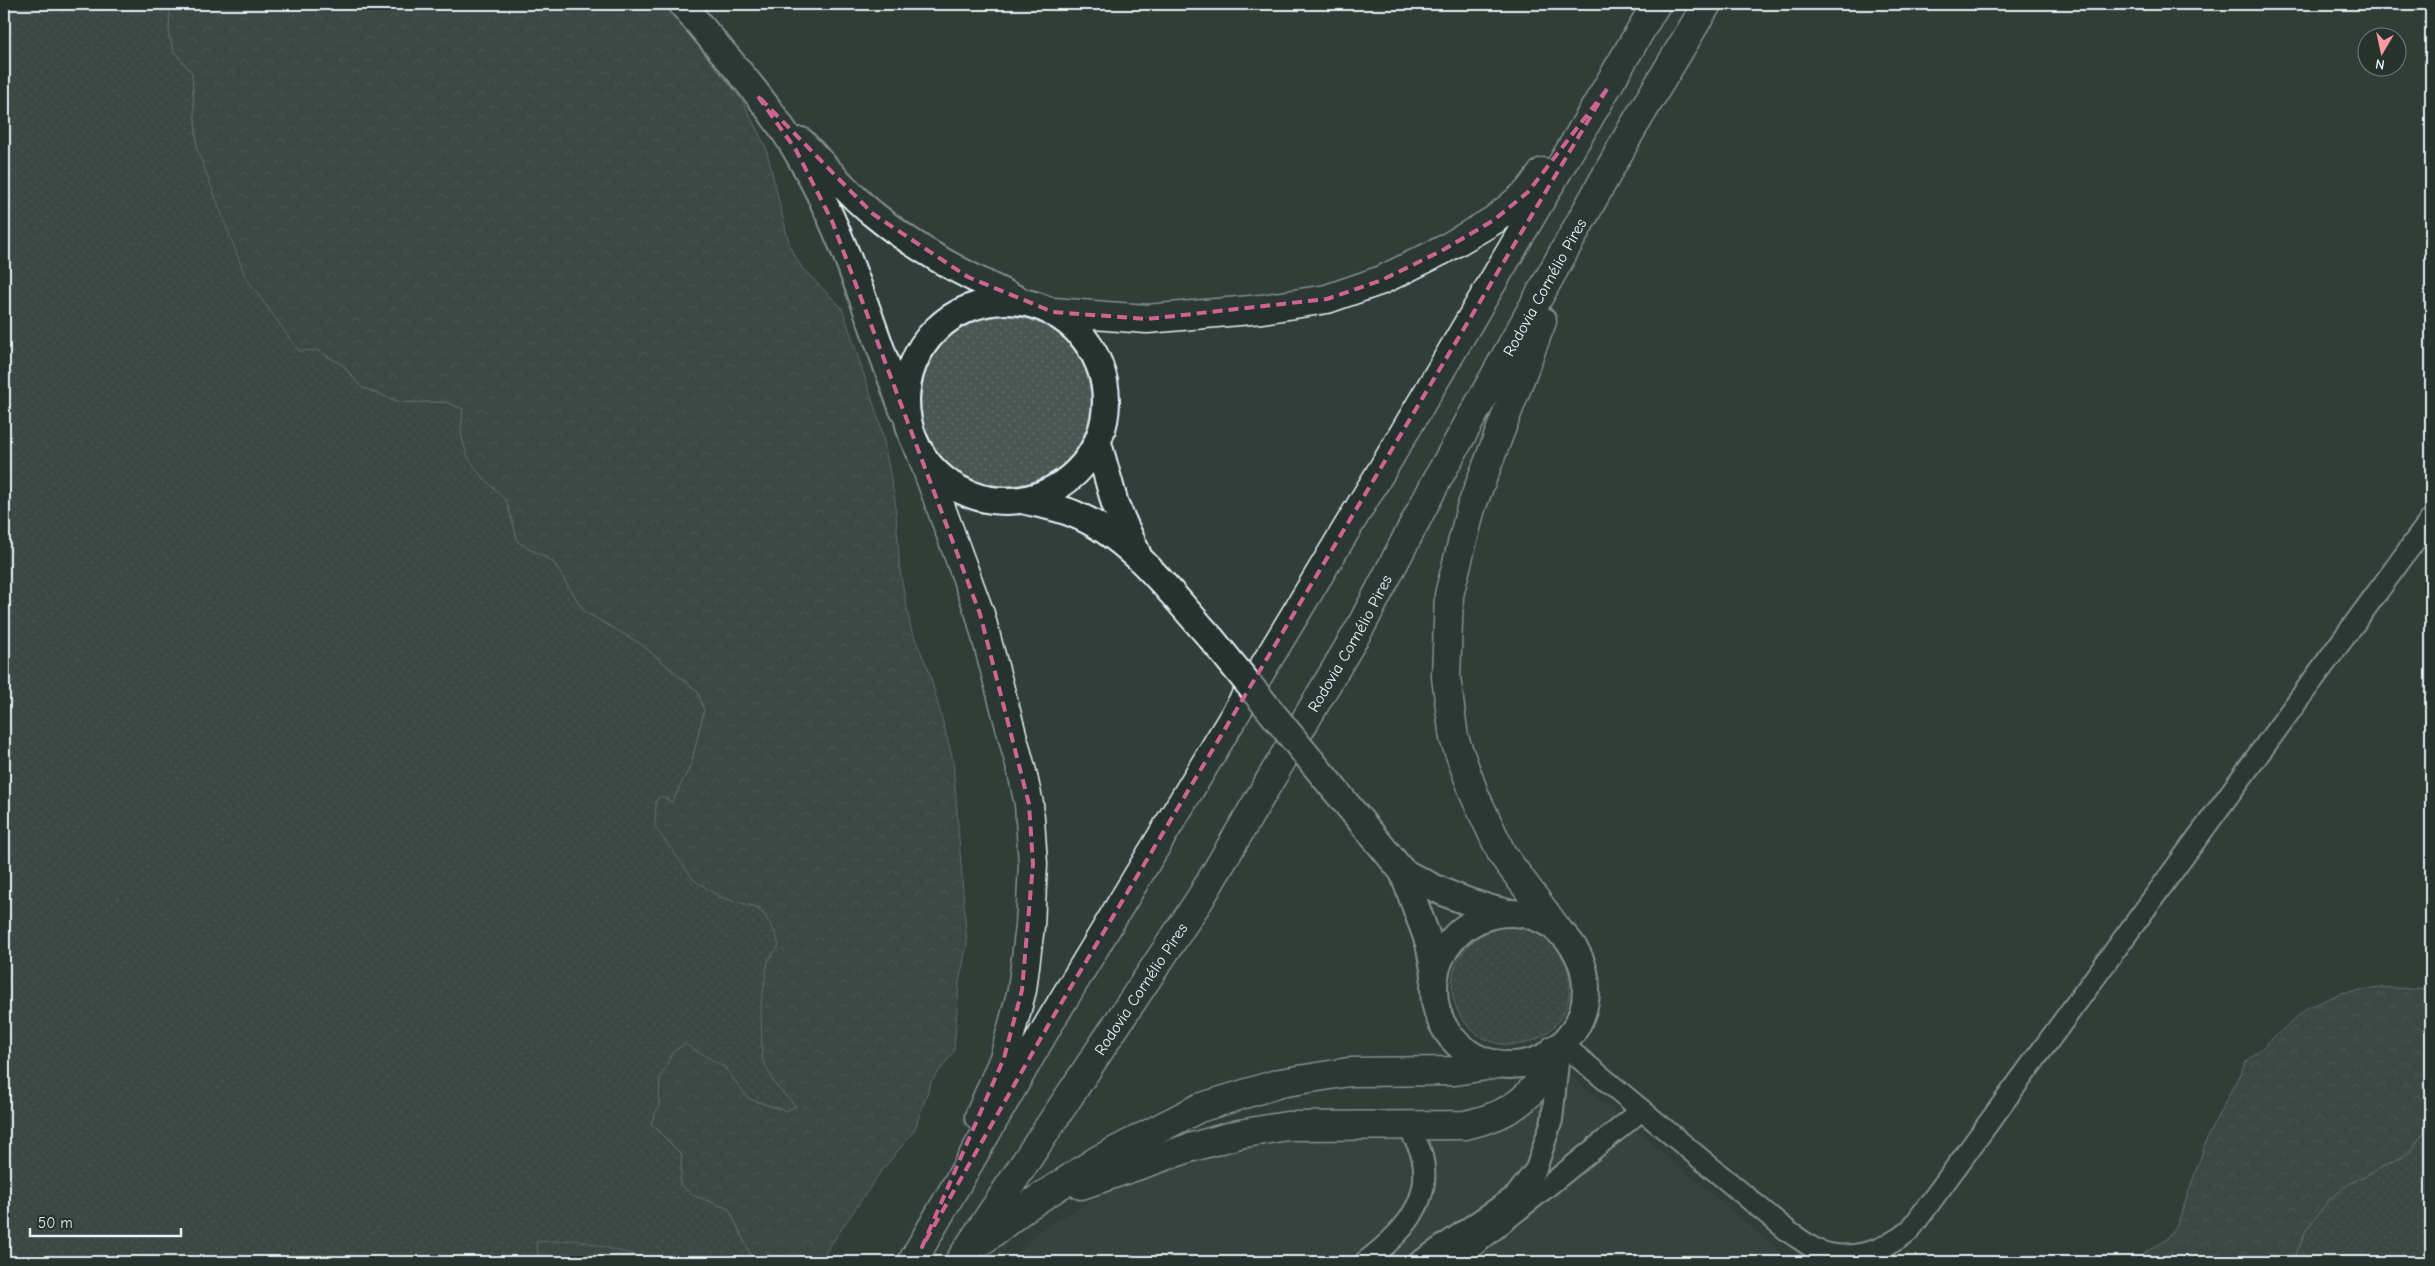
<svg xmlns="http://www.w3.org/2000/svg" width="2435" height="1266" viewBox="0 0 2435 1266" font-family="'Comic Neue',sans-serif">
<defs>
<pattern id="grass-dots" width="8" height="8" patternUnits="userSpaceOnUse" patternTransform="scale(1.25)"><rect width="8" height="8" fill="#495651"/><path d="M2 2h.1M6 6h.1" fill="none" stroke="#636f6b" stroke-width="1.8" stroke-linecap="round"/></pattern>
<pattern id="forest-crowns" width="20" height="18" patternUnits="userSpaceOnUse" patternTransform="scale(1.25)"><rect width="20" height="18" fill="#495651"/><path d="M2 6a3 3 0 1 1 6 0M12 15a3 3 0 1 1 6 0" fill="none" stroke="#636f6b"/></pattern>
</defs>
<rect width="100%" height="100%" fill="#323e39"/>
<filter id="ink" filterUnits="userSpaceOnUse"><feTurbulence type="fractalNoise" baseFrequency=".02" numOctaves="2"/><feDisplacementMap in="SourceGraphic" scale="10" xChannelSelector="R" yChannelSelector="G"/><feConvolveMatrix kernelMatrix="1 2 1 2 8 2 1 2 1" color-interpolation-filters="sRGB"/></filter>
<g filter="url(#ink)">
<polygon fill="#3f4b46" points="1566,1072 1793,1262 1008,1262 1036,1234 1104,1193 1162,1165 1275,1139 1481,1138 1498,1132 1520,1118"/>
<g fill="url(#grass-dots)" stroke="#98a4a4">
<path d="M10 4H170L169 36 174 51 192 73 197 149 317 350 343 365 361 387 400 402H446L464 409 461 434 477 471 507 502 518 542 553 562 584 611 641 644 698 692 704 711 691 765 672 802 720 897C754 907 770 906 779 946L768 961 775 1085 796 1106 786 1111 749 1099 724 1067 660 1078 659 1106 651 1123 682 1155 680 1185 693 1195 729 1209 750 1253V1262H661L643 1256 536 1243 540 1262H4V39Z"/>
<circle cx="1006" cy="401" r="85"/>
<circle cx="1511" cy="986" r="59"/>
<polygon points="2431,1123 2431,1262 2293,1262 2307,1228 2329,1200 2349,1184 2409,1153"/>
</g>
<g fill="url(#forest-crowns)" stroke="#98a4a4">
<polygon points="170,4 664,4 742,100 766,148 790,247 802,268 842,308 881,427 895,500 900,571 911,629 929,671 953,760 967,944 959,982 954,1051 931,1082 914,1131 879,1174 819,1262 750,1262 750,1253 729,1209 693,1195 680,1185 682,1155 651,1123 659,1106 660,1078 673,1052 685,1044 724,1067 749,1099 786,1111 796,1106 775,1085 762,1058 761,1004 768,961 779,946 775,932 760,908 720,897 694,880 655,827 656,801 661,796 672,802 691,765 704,711 698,692 641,644 584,611 553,562 518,542 507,502 477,471 467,455 461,434 463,409 446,402 400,402 361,387 343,365 317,350 299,351 246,278 197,149 192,73 174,51 169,36"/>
<polygon points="2379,987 2431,990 2431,1123 2409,1153 2349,1184 2329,1200 2307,1228 2293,1262 2136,1262 2144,1253 2166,1240 2177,1225 2209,1133 2246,1062 2307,1008 2341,993"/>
<polygon points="578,1240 661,1262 540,1262 536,1242"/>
</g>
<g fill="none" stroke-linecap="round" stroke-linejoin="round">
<defs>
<g id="minor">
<path d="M1562 1044 1789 1232C1797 1237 1806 1244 1815 1249 1847 1264 1885 1251 1910 1230L2431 519"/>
<path d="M1365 1262C1399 1236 1434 1203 1422 1156 1420 1146 1412 1135 1407 1125"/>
<polyline points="1419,1262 1515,1196 1536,1169 1552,1120 1559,1053"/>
<polyline points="1454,1262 1642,1110"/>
</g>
<g id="major">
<path d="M682 4C721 51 765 98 796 150 844 230 870 323 903 410"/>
<path d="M801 141C824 165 847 193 873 214 917 250 967 276 1017 299"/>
<circle cx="1006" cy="401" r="100"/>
<polyline points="1098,443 1115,504 1137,553"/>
<path d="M1022 500C1039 504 1058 507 1074 514 1131 537 1171 594 1211 638"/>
<polyline points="1335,790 1403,872 1429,943 1435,974"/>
<path d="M1403 872C1436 890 1467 904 1504 912"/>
<circle cx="1510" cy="989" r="76"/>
</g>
<g id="highway">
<polyline points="1053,312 1147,319 1262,309 1327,299 1382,280 1443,250 1494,220 1528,192 1543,172"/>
<polyline points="1542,321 1471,508 1449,595 1446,677 1454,738 1475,796 1502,854 1558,930"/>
<polyline points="922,456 980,614 1022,772 1029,804 1033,864 1030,926 1022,990 1004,1058 979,1117"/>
<path d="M1081 1185 1189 1148 1239 1134 1287 1126 1465 1125C1512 1115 1539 1095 1555 1049"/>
<polyline points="982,1241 1026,1207 1098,1160 1199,1108 1280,1083 1349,1072 1455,1071 1498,1064"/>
<polyline points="912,1262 1050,1022 1388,460 1656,4"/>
<path id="s1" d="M959 1262 1200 899 1361 626 1438 478 1632 129 1707 4"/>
</g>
</defs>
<use href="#minor" stroke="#e8f1f8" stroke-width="24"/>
<use href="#major" stroke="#e8f1f8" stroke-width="30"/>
<use href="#highway" stroke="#e8f1f8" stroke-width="31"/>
<use href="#minor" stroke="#26332d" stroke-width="20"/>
<use href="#major" stroke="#26332d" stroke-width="26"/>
<use href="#highway" stroke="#26332d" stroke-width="28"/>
<defs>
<polyline id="major-bridge" points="1211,638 1335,790"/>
</defs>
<use href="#major-bridge" stroke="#e8f1f8" stroke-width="30" stroke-linecap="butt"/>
<use href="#major-bridge" stroke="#26332d" stroke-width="26"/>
</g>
</g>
<path d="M0 0H2435V1266H0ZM1607 89 1050 1022 922 1247 1004 1058 1022 990 1033 864 1029 804 980 614 832 221 796 150 757 95 873 214 968 277 1053 312 1147 319 1327 299 1382 280 1443 250 1494 220 1528 192Z" fill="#323e39" fill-opacity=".55" fill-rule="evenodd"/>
<path fill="none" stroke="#cf6492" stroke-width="4" stroke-dasharray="10 6" stroke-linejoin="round" d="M1607 89 1050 1022 922 1247 1004 1058 1022 990 1033 864 1029 804 980 614 832 221 796 150 757 95 873 214 968 277 1053 312 1147 319 1327 299 1382 280 1443 250 1494 220 1528 192Z"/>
<g text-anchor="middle" stroke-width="4.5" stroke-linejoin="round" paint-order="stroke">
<g font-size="16" fill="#e8f1f8" stroke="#26332d">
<text dy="6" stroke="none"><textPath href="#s1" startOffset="1138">Rodovia Cornélio Pires</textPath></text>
<text dy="6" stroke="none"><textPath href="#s1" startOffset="732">Rodovia Cornélio Pires</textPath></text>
<text dy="6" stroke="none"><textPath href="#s1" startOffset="328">Rodovia Cornélio Pires</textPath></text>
</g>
</g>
<rect width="2435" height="1266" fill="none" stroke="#26332d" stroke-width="20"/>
<rect x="10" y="10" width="2415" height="1246" fill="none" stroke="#e8f1f8" stroke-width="2" filter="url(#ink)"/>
<g transform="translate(2382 52) rotate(189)"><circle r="24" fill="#26332d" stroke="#747f7e"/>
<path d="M0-4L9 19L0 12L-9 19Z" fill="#ff9aa2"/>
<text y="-8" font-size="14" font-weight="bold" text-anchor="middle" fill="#e8f1f8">N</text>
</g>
<path d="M30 1228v8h151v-8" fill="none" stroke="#e8f1f8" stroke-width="2.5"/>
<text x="38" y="1228" font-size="15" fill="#e8f1f8" stroke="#26332d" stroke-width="4" paint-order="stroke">50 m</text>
</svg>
